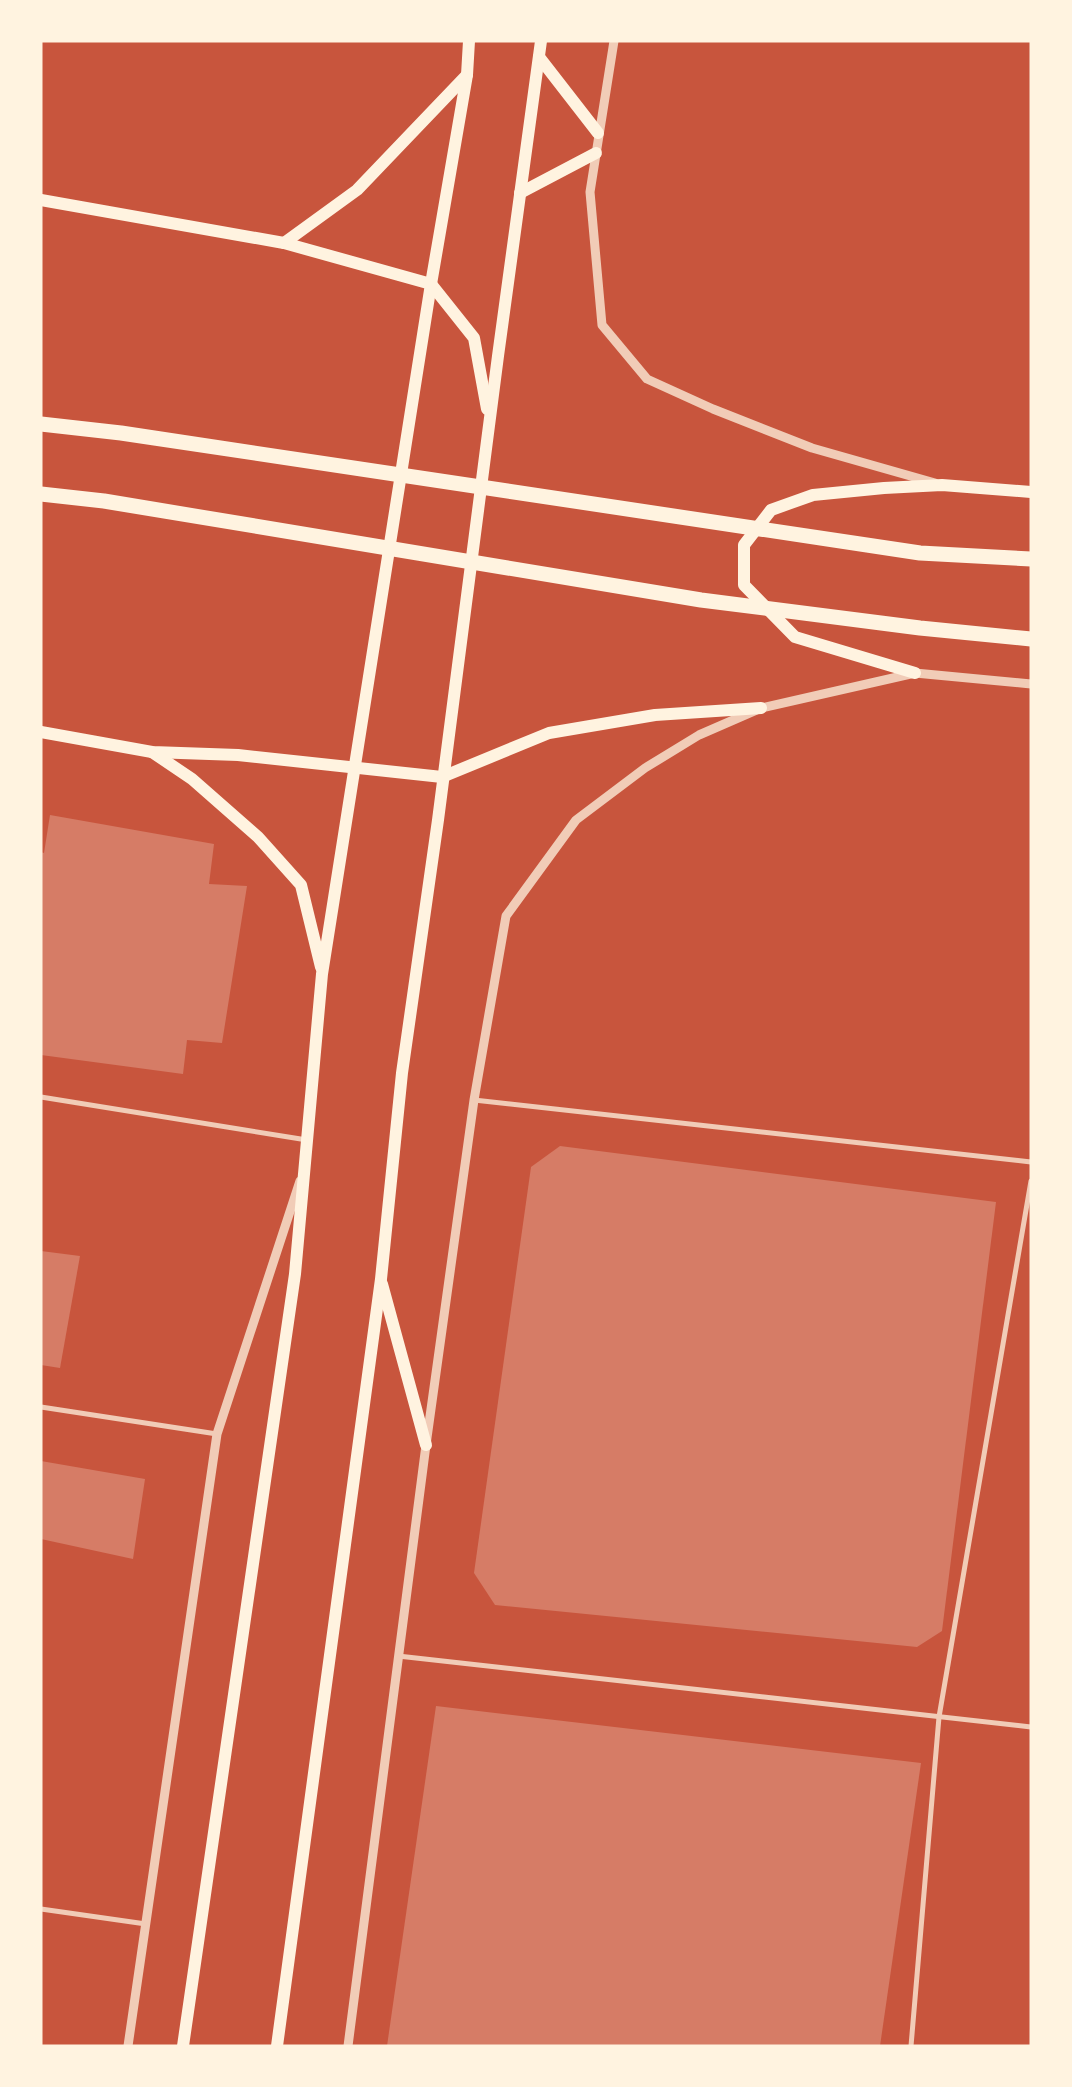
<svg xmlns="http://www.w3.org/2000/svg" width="1072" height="2087" viewBox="0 0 1072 2087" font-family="Karla,sans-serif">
<rect width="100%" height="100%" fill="#c8553d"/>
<g fill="#d67c66">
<polygon points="50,815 214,844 209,884 247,886 222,1043 187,1040 183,1074 41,1055 41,852 44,853"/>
<polygon points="560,1146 996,1202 942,1631 917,1647 495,1605 474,1573 531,1167"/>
<polygon points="41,1251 80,1256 60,1368 41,1365"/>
<polygon points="41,1461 145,1479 133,1559 41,1539"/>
<polygon points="436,1706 921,1763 880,2046 387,2046"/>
</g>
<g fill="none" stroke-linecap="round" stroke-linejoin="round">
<g stroke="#f1ccb7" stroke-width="5">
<polyline points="41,1097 307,1140"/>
<polyline points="474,1100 1031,1162"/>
<polyline points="41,1407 217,1434"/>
<polyline points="398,1656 1031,1727"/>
<polyline points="41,1909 146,1924"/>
<polyline points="911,2046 939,1717 1031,1181"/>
</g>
<g stroke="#f1ccb7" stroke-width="9">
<polyline points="614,41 590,192 602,325 647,379 713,409 812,448 935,483"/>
<polyline points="128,2046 217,1434 300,1181"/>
<polyline points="348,2046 426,1445 474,1100 506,916 576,820 645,768 699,735 761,708 915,673 1031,684"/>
</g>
<g stroke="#fff3e0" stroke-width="12">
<polyline points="539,57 598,133"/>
<polyline points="520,193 596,153"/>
<polyline points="41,200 284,243 431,284 474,338 487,409"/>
<polyline points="284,243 357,190 467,75"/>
<polyline points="915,673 795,637 744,585 744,545 771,510 813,495 884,488 942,485 1031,492"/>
<polyline points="41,732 152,752 238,755 442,777 549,733 655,715 761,708"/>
<polyline points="152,752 192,779 258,837 301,885 321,967"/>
<polyline points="382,1284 426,1445"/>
<polyline points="183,2046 295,1274 322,974 431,284 467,75 469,41"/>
<polyline points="277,2046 381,1279 402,1073 438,820 498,356 541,41"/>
</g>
<g stroke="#fff3e0" stroke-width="15">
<polyline points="41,424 121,433 920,553 1031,559"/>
<polyline points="41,494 104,501 701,600 920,628 1031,639"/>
</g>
</g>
<rect width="1072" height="2087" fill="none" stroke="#fff3e0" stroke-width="85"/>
</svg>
